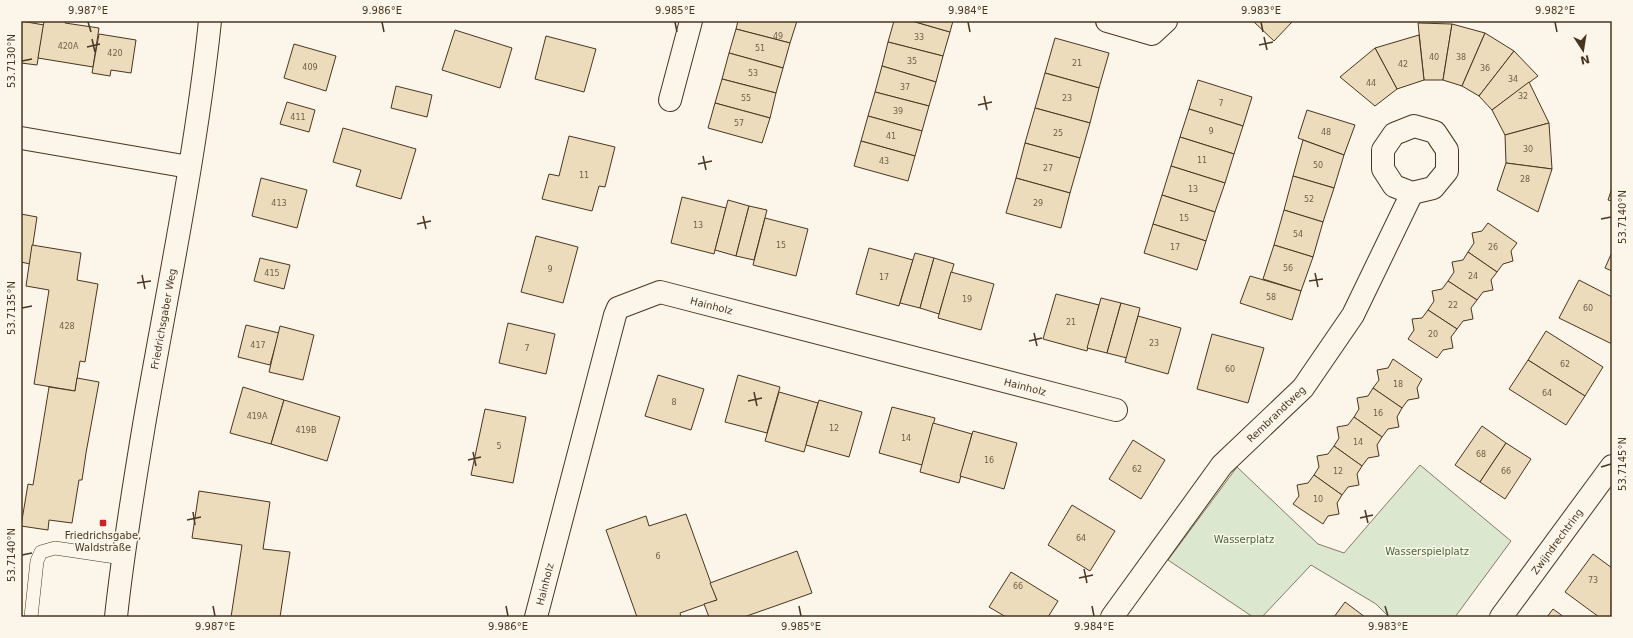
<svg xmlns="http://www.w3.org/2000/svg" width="1633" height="638" viewBox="0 0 1633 638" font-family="'DejaVu Sans',sans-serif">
<rect width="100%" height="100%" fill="#fbf6e9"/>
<polygon fill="#dce7d0" stroke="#887966" points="1420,465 1511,541 1455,617 1389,617 1376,604 1311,565 1262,617 1253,617 1168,560 1237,467 1318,544 1344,553"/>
<g fill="#ecdcbc" stroke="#4a3520">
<polygon points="21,21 44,25 37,65 21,63"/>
<polygon points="44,21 65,21 65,23 99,28 93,67 38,58"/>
<polygon points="738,21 797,21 790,43 736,29"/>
<polygon points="894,21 912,21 950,32 943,56 888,42"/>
<polygon points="912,21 953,21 950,32"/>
<polygon points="1253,21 1293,21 1274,41"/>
<polygon points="1418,23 1452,24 1443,80 1424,80"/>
<polygon points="1452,24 1485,33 1462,86 1443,80"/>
<polygon points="736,29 790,43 783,68 729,53"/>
<polygon points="455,30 512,48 500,88 442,70"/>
<polygon points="1485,33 1514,51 1479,96 1462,86"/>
<polygon points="99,34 136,40 131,73 111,70 110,76 92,73"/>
<polygon points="1419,35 1424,80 1397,89 1375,48"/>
<polygon points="546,36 596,49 584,92 535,79"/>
<polygon points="1055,38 1109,53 1099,88 1045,73"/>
<polygon points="888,42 943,56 936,82 882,66"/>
<polygon points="294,44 336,56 326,91 284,78"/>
<polygon points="1375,48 1397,89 1375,106 1340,77"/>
<polygon points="1514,51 1538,76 1492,110 1479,96"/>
<polygon points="729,53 783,68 776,93 722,79"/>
<polygon points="882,66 936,82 929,106 875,92"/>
<polygon points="1045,73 1099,88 1090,123 1035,108"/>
<polygon points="722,79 776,93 770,118 715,103"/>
<polygon points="1198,80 1252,97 1243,126 1189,109"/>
<polygon points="1529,82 1549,123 1505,135 1492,110"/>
<polygon points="396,86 432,95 427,117 391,108"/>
<polygon points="875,92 929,106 922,131 868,116"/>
<polygon points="287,102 315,110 309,132 280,124"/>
<polygon points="715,103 770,118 762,143 708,128"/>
<polygon points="1035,108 1090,123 1080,158 1025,143"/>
<polygon points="1189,109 1243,126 1234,154 1180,137"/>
<polygon points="1307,110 1355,125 1344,155 1298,138"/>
<polygon points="868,116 922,131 915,156 861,141"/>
<polygon points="1549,123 1552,169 1506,163 1505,135"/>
<polygon points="343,128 416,149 401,199 356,186 361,170 333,162"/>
<polygon points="569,136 615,147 605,187 599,186 592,211 542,199 549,174 559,176"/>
<polygon points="1180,137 1234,154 1225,183 1171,166"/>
<polygon points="1303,140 1344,155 1334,188 1293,176"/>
<polygon points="861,141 915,156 908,181 854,166"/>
<polygon points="1025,143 1080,158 1070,193 1016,178"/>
<polygon points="1506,163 1552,169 1538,212 1497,190"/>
<polygon points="1171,166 1225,183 1215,212 1162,195"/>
<polygon points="1293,176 1334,188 1323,222 1284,210"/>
<polygon points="261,178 307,190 297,228 252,216"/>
<polygon points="1016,178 1070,193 1061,228 1006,213"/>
<polygon points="1612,188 1612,201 1608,200"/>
<polygon points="1162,195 1215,212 1206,241 1153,224"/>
<polygon points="682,197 726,208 714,254 671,243"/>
<polygon points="728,200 749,206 736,256 715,250"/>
<polygon points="749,206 767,210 754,260 736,256"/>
<polygon points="1284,210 1323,222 1313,257 1274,245"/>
<polygon points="21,214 37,217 30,264 21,262"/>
<polygon points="765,218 808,229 796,276 753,265"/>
<polygon points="1488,223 1517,243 1511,251 1513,261 1503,264 1497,272 1468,252 1474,243 1472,233 1482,231"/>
<polygon points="1153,224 1206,241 1197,270 1144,253"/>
<polygon points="536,236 578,247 563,303 521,292"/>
<polygon points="32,245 81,253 77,280 98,284 85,362 80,361 75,391 34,384 49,290 26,286"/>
<polygon points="1274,245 1313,257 1301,291 1263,279"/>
<polygon points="869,248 913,260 899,306 856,294"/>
<polygon points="1468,252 1497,272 1491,280 1493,290 1483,292 1477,300 1448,281 1454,272 1452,262 1463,260"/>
<polygon points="1612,252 1612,271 1605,268"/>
<polygon points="915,253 934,258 920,308 900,303"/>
<polygon points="260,258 290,265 284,289 254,281"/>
<polygon points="934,258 954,264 939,314 920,308"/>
<polygon points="951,272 994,284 981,330 938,318"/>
<polygon points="1250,276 1301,291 1292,320 1240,303"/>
<polygon points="1579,280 1612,297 1612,344 1559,318"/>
<polygon points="1448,281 1477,300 1471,308 1473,319 1463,321 1457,329 1428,310 1434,301 1432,291 1442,289"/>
<polygon points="1056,294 1099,305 1087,351 1043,339"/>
<polygon points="1101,298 1121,303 1107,353 1087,348"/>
<polygon points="1121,303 1140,308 1127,358 1107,353"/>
<polygon points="1428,310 1457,329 1451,337 1453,348 1443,350 1437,358 1408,339 1414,330 1412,319 1422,318"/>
<polygon points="1138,316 1181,328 1168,374 1125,362"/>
<polygon points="508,323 555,334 546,374 499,363"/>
<polygon points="246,325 279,333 270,365 238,357"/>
<polygon points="280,326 314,335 303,380 269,372"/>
<polygon points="1546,331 1603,367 1585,396 1528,360"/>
<polygon points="1212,334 1264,348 1248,403 1197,389"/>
<polygon points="1393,359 1422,379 1417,388 1419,398 1408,400 1402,408 1373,388 1379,380 1377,370 1388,368"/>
<polygon points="1528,360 1585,396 1566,425 1509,389"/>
<polygon points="658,375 704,389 691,430 645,416"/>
<polygon points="738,375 780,387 767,433 725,422"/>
<polygon points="77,378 99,382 86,453 82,480 79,480 72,523 49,520 48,530 21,526 28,484 33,485 49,387 75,391"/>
<polygon points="243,387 284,400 271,444 230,433"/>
<polygon points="1373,388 1402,408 1397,417 1399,427 1388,429 1382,437 1354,417 1359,409 1357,398 1368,396"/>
<polygon points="779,392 818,403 804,452 765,441"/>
<polygon points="284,400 340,417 327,461 271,444"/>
<polygon points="819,400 862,412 849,457 806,445"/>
<polygon points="892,407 935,418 922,465 879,453"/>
<polygon points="485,409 526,417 513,483 471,475"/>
<polygon points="1354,417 1382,437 1377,445 1379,456 1368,458 1362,466 1334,446 1339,438 1337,427 1348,425"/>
<polygon points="933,423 972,434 959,483 920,472"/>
<polygon points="1482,426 1506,443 1480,482 1455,465"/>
<polygon points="973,431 1017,443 1004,489 960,476"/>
<polygon points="1133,440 1165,460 1141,499 1109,479"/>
<polygon points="1506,443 1531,459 1505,499 1480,482"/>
<polygon points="1334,446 1362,466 1357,474 1359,485 1348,487 1342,495 1314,475 1319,467 1317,456 1328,454"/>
<polygon points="1314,475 1342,495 1337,503 1339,514 1328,516 1323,524 1293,504 1299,496 1297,485 1308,483"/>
<polygon points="199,491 270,502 263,549 290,552 280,617 231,617 242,545 192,538"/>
<polygon points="1072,505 1115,531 1090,571 1048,545"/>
<polygon points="686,514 717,600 680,613 681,617 637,617 606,530 646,516 649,526"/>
<polygon points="797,551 812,593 744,617 709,617 704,604 717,600 710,583"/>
<polygon points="1593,554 1612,568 1611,617 1599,617 1565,592"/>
<polygon points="1011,572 1058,601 1048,617 1006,617 989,607"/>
<polygon points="1345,602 1365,617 1334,617"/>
<polygon points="1553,609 1564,617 1547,617"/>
</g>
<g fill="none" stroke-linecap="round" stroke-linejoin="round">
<defs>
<polyline id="lane" points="31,617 37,561 41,552 55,548 122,558"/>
<g id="street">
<polyline points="1107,21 1152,34 1166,21"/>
<polyline points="670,100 691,21"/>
<polygon points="1414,126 1435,132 1447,150 1447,171 1433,188 1412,193 1394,186 1383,169 1383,150 1394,134"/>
<polyline points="21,138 189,167"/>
<path id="s1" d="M116 617C123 550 134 485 145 419 168 287 196 154 210 21"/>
<path id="s2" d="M536 617 615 315 618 308 660 292 1116 410"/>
<path id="s3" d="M1112 617 1222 465 1303 388 1353 315 1412 193"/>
<path id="s4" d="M1501 617 1612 466"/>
</g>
</defs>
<use href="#lane" stroke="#4a3520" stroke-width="14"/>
<use href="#street" stroke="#4a3520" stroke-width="24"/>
<use href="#lane" stroke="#fbf6e9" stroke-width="13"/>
<use href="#street" stroke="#fbf6e9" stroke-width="22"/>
</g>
<path fill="none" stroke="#4a3520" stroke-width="1.5" d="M88 22 91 32M382 22 384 32M675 22 677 32M968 22 970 32M1261 22 1263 32M1555 22 1557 32M1264 37 1267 50M92 39 95 52M1259 45 1273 42M87 47 100 44M22 61 32 59M984 96 987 110M978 105 992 102M703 156 706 170M698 164 712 161M423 216 426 229M1601 219 1611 217M417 224 431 221M1315 273 1318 287M142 275 145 289M1309 281 1323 279M137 283 151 281M22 308 32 306M1034 333 1037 346M1029 341 1042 338M754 392 757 406M748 401 762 398M473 452 476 466M468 460 481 457M1601 467 1611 464M1365 510 1368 523M193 512 195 525M1360 518 1373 515M187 520 201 517M22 555 32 553M1084 569 1087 583M1079 578 1093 575M213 606 215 616M506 606 508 616M799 606 801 616M1092 606 1094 616M1385 606 1388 616"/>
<rect fill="#c62828" stroke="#fbf6e9" stroke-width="1.5" x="99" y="519" width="8" height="8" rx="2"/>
<g text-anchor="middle" stroke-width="3" stroke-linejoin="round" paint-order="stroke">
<g font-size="8" fill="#725f47">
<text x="778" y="39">49</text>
<text x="919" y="40">33</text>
<text x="68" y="49">420A</text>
<text x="760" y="51">51</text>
<text x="115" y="56">420</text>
<text x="1434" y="60">40</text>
<text x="1461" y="60">38</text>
<text x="912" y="64">35</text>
<text x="1077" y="66">21</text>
<text x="1403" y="67">42</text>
<text x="310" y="70">409</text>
<text x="1485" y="71">36</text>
<text x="753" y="76">53</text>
<text x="1513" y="82">34</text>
<text x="1371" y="86">44</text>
<text x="905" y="90">37</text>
<text x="1523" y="99">32</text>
<text x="746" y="101">55</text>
<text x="1067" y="101">23</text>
<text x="1221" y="106">7</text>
<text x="898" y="114">39</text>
<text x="298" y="120">411</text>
<text x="739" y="126">57</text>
<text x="1211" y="134">9</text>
<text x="1326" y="135">48</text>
<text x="1058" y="136">25</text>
<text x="891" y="139">41</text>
<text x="1528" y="152">30</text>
<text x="1202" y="163">11</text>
<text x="884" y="164">43</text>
<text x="1318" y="168">50</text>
<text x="1048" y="171">27</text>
<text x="584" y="178">11</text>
<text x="1525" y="182">28</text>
<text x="1193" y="192">13</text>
<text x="1309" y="202">52</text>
<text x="279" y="206">413</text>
<text x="1038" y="206">29</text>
<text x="1184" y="221">15</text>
<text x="698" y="228">13</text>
<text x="1298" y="237">54</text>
<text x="781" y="248">15</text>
<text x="1175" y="250">17</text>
<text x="1493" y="250">26</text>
<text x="1288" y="271">56</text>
<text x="550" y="272">9</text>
<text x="272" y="276">415</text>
<text x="1473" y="279">24</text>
<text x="884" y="280">17</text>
<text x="1271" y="300">58</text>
<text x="967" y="302">19</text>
<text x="1453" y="308">22</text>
<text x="1588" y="311">60</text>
<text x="1071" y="325">21</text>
<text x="67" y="329">428</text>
<text x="1433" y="337">20</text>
<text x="1154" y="346">23</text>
<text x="258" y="348">417</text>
<text x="527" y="351">7</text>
<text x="1565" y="367">62</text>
<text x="1230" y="372">60</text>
<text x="1398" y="387">18</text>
<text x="1547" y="396">64</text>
<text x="674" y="405">8</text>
<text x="1378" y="416">16</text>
<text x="257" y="419">419A</text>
<text x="834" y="431">12</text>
<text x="306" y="433">419B</text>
<text x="906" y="441">14</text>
<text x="1358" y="445">14</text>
<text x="499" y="449">5</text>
<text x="1481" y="457">68</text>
<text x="989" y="463">16</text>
<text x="1137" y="472">62</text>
<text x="1338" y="474">12</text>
<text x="1506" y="474">66</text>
<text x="1318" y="502">10</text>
<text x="1081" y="541">64</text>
<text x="658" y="559">6</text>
<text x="1593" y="583">73</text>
<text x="1018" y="589">66</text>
</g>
<g font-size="10" fill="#4a3520" stroke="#fbf6e9">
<text dy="4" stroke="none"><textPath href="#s2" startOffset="418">Hainholz</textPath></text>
<text dy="4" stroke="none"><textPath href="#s1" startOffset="302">Friedrichsgaber Weg</textPath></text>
<text dy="4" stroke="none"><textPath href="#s2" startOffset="742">Hainholz</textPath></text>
<text dy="4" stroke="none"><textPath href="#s3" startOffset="262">Rembrandtweg</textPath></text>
<text dy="4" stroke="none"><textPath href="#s4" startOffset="94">Zwijndrechtring</textPath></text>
<text dy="4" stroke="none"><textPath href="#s2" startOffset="34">Hainholz</textPath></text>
</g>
<g font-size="10" fill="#4a3520" stroke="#fbf6e9">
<text x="103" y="539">Friedrichsgabe,<tspan x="103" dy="12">Waldstraße</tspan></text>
</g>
<g font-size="10" fill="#436837" stroke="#fbf6e9">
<text x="1244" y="543">Wasserplatz</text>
<text x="1427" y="555">Wasserspielplatz</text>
</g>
</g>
<rect width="1633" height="638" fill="none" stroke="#fbf6e9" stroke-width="44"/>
<g transform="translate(1583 50) rotate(168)" stroke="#fbf6e9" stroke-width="3" paint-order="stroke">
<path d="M0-3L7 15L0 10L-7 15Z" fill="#4a3520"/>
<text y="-6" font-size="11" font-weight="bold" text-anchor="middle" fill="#4a3520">N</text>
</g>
<rect x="22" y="22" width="1589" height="594" fill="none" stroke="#4a3520" stroke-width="1.5"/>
<g font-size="10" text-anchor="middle" fill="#4a3520">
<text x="88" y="14">9.987°E</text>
<text x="382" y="14">9.986°E</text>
<text x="675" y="14">9.985°E</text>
<text x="968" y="14">9.984°E</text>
<text x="1261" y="14">9.983°E</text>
<text x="1555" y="14">9.982°E</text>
<text transform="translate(11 61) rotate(-90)" y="4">53.7130°N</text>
<text transform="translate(1622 217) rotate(-90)" y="4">53.7140°N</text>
<text transform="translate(11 308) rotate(-90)" y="4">53.7135°N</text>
<text transform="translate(1622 464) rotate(-90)" y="4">53.7145°N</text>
<text transform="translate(11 555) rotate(-90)" y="4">53.7140°N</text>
<text x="215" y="630">9.987°E</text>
<text x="508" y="630">9.986°E</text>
<text x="801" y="630">9.985°E</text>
<text x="1094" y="630">9.984°E</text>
<text x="1388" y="630">9.983°E</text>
</g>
</svg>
